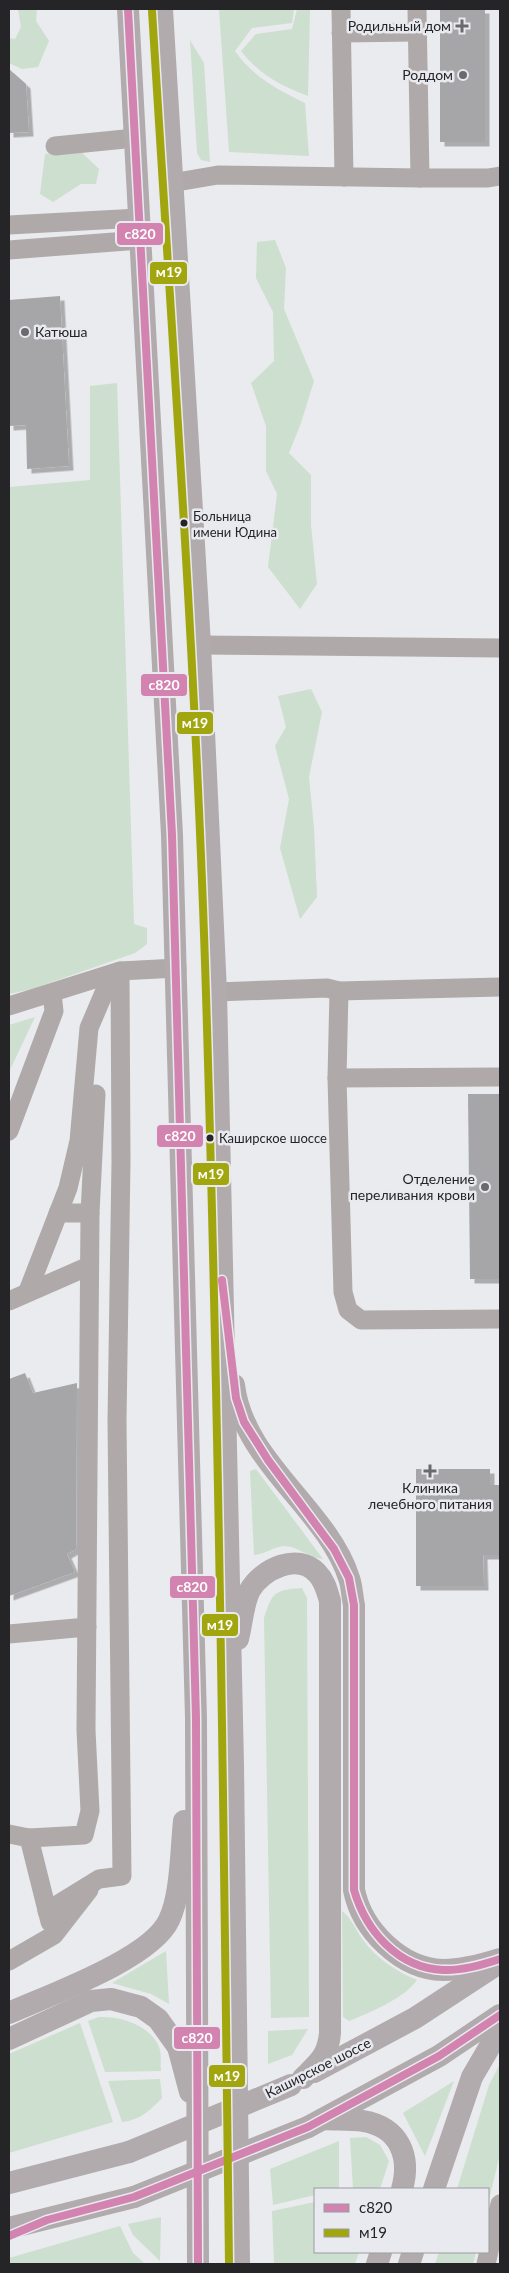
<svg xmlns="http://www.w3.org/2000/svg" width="509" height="2273" viewBox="0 0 509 2273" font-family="Lato,sans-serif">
<defs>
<filter id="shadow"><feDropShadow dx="4.5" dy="4.5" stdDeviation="0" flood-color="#0004"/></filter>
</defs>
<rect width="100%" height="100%" fill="#eaebee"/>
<g fill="#cddfce">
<polygon points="18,9 37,9 36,21 49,41 38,67 22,69 9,63 9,38 15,39 21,27"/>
<path d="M219 9H294L292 23 252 28 235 51C253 77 277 89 305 103L309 156 229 152Z"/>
<path d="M297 9H310L308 96C279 85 260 75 241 51L256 34 292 29Z"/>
<polygon points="190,40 204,63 210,162 201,160 197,153"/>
<polygon points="78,149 99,169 96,184 81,184 53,202 40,194 45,154"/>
<polygon points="275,240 286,268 284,309 314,381 301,423 289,453 311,475 311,525 317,584 300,609 268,567 277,494 266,471 266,426 251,383 274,361 273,312 256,278 257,242"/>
<polygon points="117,383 134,924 147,928 147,944 135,953 32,989 9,994 9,487 90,480 90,386"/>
<polygon points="311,689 322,712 309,777 314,828 317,897 300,919 280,848 289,799 275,746 286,727 278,696"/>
<polygon points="35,1017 9,1072 9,1025"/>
<path d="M256 1469 323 1559C309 1558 299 1547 285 1546 274 1546 264 1555 254 1555L250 1471Z"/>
<path d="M302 1588 307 1598 309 2017 271 2018 264 1618C272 1592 275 1590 302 1588Z"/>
<path d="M342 1911C352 1919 355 1929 363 1940 376 1958 397 1972 417 1980 405 1998 369 2013 349 2021L343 2017Z"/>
<polygon points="166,1951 169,2004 151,1994 112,1983"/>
<path d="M99 2017C121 2016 150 2025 159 2047 162 2054 160 2063 161 2071L105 2072 88 2021Z"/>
<polygon points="80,2023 113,2122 9,2153 9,2054"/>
<polygon points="308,2029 292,2055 268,2064 268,2031"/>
<polygon points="500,2064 500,2154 488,2204 488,2189 457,2189 489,2085"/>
<path d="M160 2079 162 2098C150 2110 141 2120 122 2122L108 2081Z"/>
<polygon points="454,2081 425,2156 403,2113"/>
<polygon points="366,2137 380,2145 389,2161 380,2189 353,2189 350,2138"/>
<polygon points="339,2141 339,2189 315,2189 315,2195 273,2205 270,2169"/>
<polygon points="315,2202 315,2252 359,2252 355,2264 274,2264 272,2211"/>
<polygon points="161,2217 160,2261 133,2235 128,2224"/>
<polygon points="120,2226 133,2253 145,2264 9,2264 9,2258"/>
<polygon points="439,2252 476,2252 473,2264 435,2264"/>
</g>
<g fill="#a6a6a9" filter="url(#shadow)">
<rect x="440" y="9" width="45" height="133"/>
<polygon points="9,69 26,84 29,132 9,133"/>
<polygon points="60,296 69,466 27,469 26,425 9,426 9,300"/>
<polygon points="468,1094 500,1094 500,1279 470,1279"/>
<polygon points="25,1373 33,1393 77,1383 76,1549 67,1554 75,1572 9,1596 9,1379"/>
<polygon points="416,1469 490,1469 490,1485 500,1485 500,1555 483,1555 484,1586 416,1586"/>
</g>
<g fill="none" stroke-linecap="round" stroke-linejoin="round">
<g stroke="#afaaa9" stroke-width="19">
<polyline points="341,9 344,177"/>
<polyline points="417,9 420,178"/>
<polyline points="341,33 417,32"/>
<polyline points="55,146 135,138"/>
<polyline points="171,183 218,175 420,178 488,178 500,176"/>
<polyline points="9,225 139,218"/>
<polyline points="9,250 140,240"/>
<polyline points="200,645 500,648"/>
<polyline points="339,991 337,1078 343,1292 348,1310 361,1320 500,1319"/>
<polyline points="216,992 327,988 339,991 500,987"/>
<polyline points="9,1006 120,971 177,968"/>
<polyline points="337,1078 500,1077"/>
<polyline points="9,1131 54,1011 52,994"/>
<polyline points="90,1213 96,1094"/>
<polyline points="28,1291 68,1188 79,1141 89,1028 112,974"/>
<polyline points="9,1301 89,1266"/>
<polyline points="9,1634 87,1627"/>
<polyline points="9,1834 29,1838 84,1835 90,1811 86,1730 90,1213 58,1213"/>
<polyline points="29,1838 50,1922"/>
<polyline points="47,1911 99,1879 122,1876 117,1421 121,1161 120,971"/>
<polyline points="9,1961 54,1935 89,1890"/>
<polyline points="486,2264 500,2204"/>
</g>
<g stroke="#b2abad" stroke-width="22">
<polyline points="128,9 172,835 196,1718 198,2264"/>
<polyline points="162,9 200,645 216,992 233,1765 239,2264"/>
<path d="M234 1385C243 1462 327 1509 349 1578 352 1586 352 1596 354 1605V1890C362 1930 401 1969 443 1970 463 1970 481 1965 500 1959"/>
<path d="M238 1639C242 1624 243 1603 250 1590 262 1569 298 1552 317 1573 325 1581 327 1591 330 1601V2033C328 2056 319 2062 303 2078"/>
<path d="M9 2013C49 1995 151 1959 169 1920 181 1896 181 1849 184 1821"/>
<polyline points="9,2039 91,2001 111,1999 141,2007 158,2019 178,2047 190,2092"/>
<polyline points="314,2072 415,2018 493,1967"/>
<path d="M323 2119C336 2120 350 2119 363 2121 400 2127 411 2157 402 2189"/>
<polyline points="308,2127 439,2056 500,2015"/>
<polyline points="9,2183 129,2152"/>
<polyline points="434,2189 472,2077 500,2029"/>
<polyline points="9,2228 134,2197"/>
<polyline points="377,2264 381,2252"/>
<polyline points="409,2264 413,2252"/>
</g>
<g stroke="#b2abad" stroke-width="22">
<polyline points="129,2152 291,2085"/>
<polyline points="134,2197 308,2127"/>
</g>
<defs>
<g id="bus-1">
<polyline points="128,9 172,835 196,1718 198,2264"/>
<path d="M222 1280 236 1398 244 1422 268 1460 334 1549 349 1578 354 1605V1890C366 1931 398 1968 443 1970 462 1971 482 1965 500 1959"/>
<polyline points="9,2236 47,2220 134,2197 308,2127 439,2056 500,2015"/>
</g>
<path id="bus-2" d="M152 10C172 338 196 666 206 994 219 1418 224 1841 229 2264"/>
</defs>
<use href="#bus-1" stroke="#e9eaef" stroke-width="11"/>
<use href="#bus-2" stroke="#e9eaef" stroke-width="11"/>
<use href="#bus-1" stroke="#d383b0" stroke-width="8"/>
<use href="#bus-2" stroke="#a2a60e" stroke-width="8"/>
</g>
<g fill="#6a6a6d" stroke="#e9eaef" stroke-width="2">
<path d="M459.5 18.5h5v5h5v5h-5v5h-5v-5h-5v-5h5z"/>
<circle cx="463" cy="75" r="5"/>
<circle cx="25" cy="332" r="5"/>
<circle cx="485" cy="1187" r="5"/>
<path d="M427.5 1463.5h5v5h5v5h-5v5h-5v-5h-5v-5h5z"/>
</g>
<g fill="#252527" stroke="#e9eaef" stroke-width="2">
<circle cx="184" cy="523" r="4.5"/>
<circle cx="210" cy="1138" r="4.5"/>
</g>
<g text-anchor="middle" stroke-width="5" stroke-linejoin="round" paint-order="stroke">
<g font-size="13" fill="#252527" stroke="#e9eaef" text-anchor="start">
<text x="193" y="521">Больница<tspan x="193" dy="16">имени Юдина</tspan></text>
<text x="219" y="1143">Каширское шоссе</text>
</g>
<g font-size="14" fill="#252527" stroke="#e9eaef" text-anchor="end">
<text x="451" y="31">Родильный дом</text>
<text x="453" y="80">Роддом</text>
<text x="35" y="337" text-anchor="start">Катюша</text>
<text x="475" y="1184">Отделение<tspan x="475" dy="16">переливания крови</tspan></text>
<text x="430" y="1493" text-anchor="middle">Клиника<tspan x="430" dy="16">лечебного питания</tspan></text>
</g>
<g font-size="14" fill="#252527" stroke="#e9eaef">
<text transform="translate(318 2068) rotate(-27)" y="5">Каширское шоссе</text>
</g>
</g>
<g stroke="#e9eaef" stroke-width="2">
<rect x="116" y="222" width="48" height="24" rx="5" fill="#d383b0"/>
<rect x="149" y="261" width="39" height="24" rx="5" fill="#a2a60e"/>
<rect x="140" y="673" width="48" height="24" rx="5" fill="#d383b0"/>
<rect x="176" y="711" width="38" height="24" rx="5" fill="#a2a60e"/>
<rect x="156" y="1124" width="48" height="24" rx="5" fill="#d383b0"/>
<rect x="192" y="1162" width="38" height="24" rx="5" fill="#a2a60e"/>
<rect x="169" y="1575" width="47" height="24" rx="5" fill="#d383b0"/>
<rect x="201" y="1613" width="38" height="24" rx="5" fill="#a2a60e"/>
<rect x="173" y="2026" width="48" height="24" rx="5" fill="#d383b0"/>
<rect x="208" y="2064" width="38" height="24" rx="5" fill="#a2a60e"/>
</g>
<g font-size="14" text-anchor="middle" font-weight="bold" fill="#fff">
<text x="140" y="239">с820</text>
<text x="169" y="277">м19</text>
<text x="164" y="690">с820</text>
<text x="195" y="728">м19</text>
<text x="180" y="1141">с820</text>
<text x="211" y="1179">м19</text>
<text x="192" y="1592">с820</text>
<text x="220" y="1630">м19</text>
<text x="197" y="2043">с820</text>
<text x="227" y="2081">м19</text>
</g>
<rect width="509" height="2273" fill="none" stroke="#252527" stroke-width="20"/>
<rect x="314" y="2188" width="175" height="65" fill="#e9eaef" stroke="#9b9b9f"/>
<rect x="324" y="2204" width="25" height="8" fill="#d383b0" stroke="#9b9b9f"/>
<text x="359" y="2213" font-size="15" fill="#252527">с820</text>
<rect x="324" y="2229" width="25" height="8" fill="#a2a60e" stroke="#9b9b9f"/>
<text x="359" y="2238" font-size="15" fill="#252527">м19</text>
</svg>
